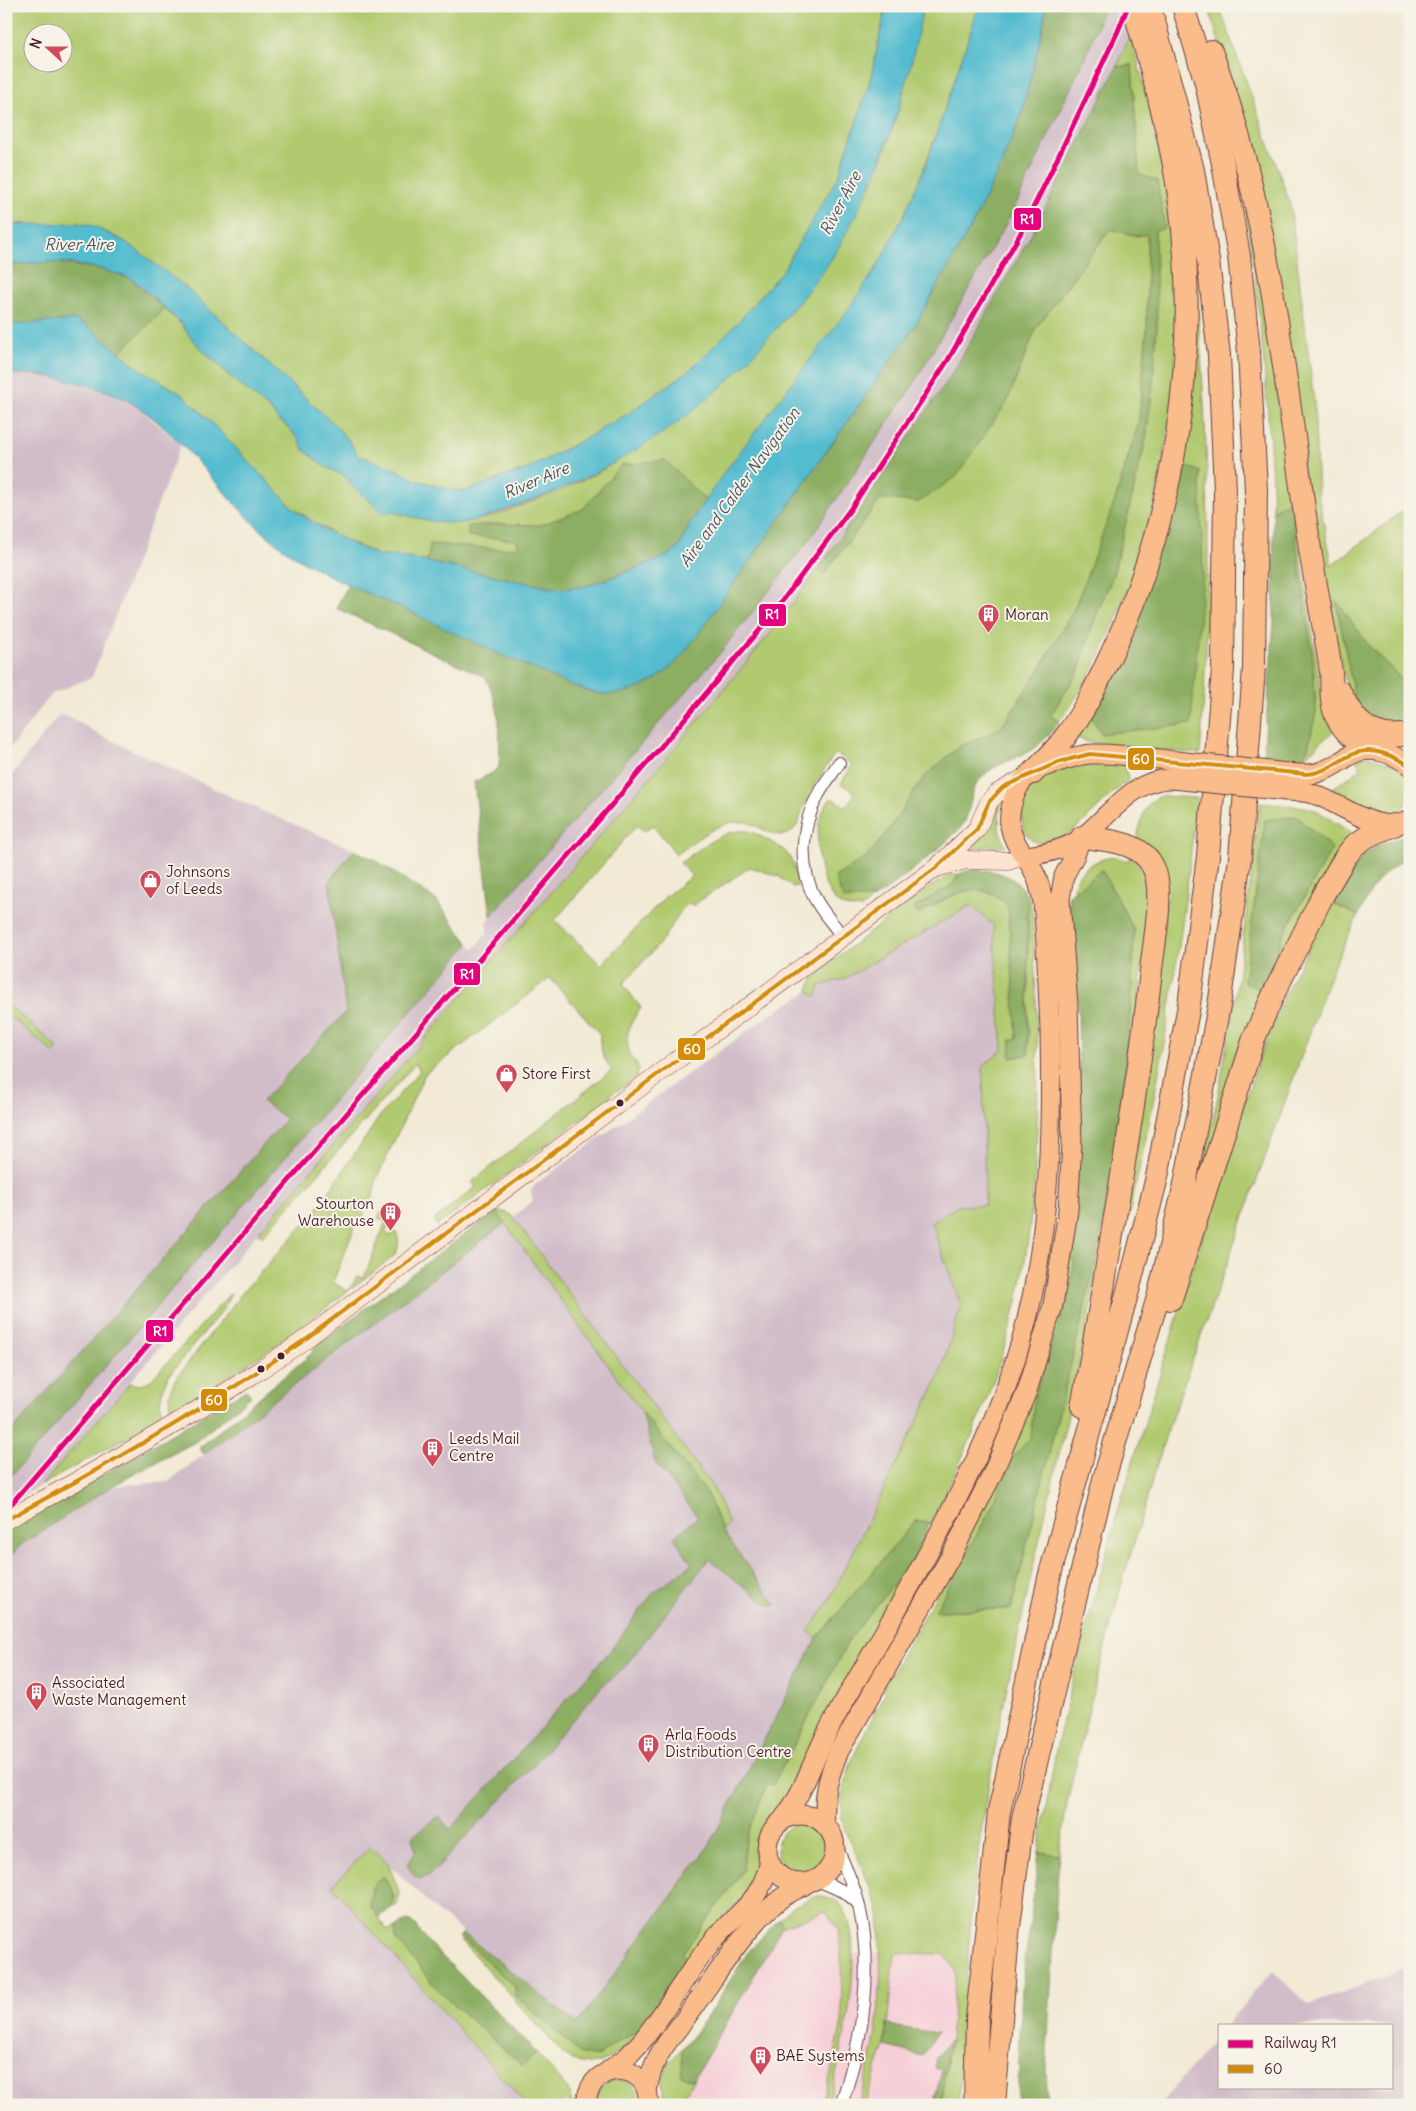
<svg xmlns="http://www.w3.org/2000/svg" width="1416" height="2111" viewBox="0 0 1416 2111" font-family="Delius,sans-serif">
<rect width="100%" height="100%" fill="#f7f3e8"/>
<filter id="ink" filterUnits="userSpaceOnUse"><feTurbulence type="fractalNoise" baseFrequency=".02" numOctaves="2"/><feDisplacementMap in="SourceGraphic" scale="10" xChannelSelector="R" yChannelSelector="G"/><feConvolveMatrix kernelMatrix="1 2 1 2 8 2 1 2 1" color-interpolation-filters="sRGB"/></filter>
<filter id="wash" filterUnits="userSpaceOnUse"><feTurbulence type="fractalNoise" baseFrequency=".0096" numOctaves="4" result="noise"/><feDisplacementMap in="SourceGraphic" scale="20" xChannelSelector="R" yChannelSelector="G"/><feGaussianBlur stdDeviation="1.12" result="paint"/><feColorMatrix in="noise" values="0 0 0 0 0 0 0 0 0 0 0 0 0 0 0 0 0 1.4 0 .05"/><feComposite in="paint" operator="in"/></filter>
<g filter="url(#wash)">
<rect width="100%" height="100%" fill="#f2ead5"/>
<polygon fill="#f6cfd7" points="827,1911 838,1929 842,1952 942,1954 950,1962 956,1973 950,2040 936,2058 942,2070 933,2105 679,2105 783,1926"/>
<g fill="#d1bdc9">
<polygon points="1105,6 1139,6 1117,67 1035,228 950,377 818,570 769,635 641,787 508,960 491,961 42,1485 6,1504 6,1482 469,944 474,949 487,933 487,923 491,916 720,653 809,540 913,385 1011,215 1088,51"/>
<polygon points="19,373 43,375 64,380 110,392 132,403 181,444 92,677 52,694 6,753 6,375"/>
<polygon points="59,715 70,717 102,736 240,801 354,850 329,881 346,1012 262,1101 286,1119 6,1438 6,1013 54,1053 58,1048 6,1003 6,782"/>
<polygon points="971,905 992,925 1003,1050 983,1066 985,1205 958,1206 931,1222 961,1306 939,1377 827,1605 808,1630 817,1638 710,1844 577,2024 439,1913 371,1847 332,1886 526,2105 6,2105 6,1560 22,1544 112,1486 168,1482 505,1223 642,1412 729,1524 713,1487 513,1217 533,1201 531,1190 536,1184 768,1016 809,991 813,995 820,986 846,978"/>
<polygon points="1410,1967 1410,2105 1159,2105 1220,2033 1220,2087 1392,2087 1392,2025 1226,2025 1272,1971 1309,2005"/>
</g>
<g fill="#b1ca70" stroke="#7e744e" fill-rule="evenodd">
<path d="M6 6H886L871 77 839 175 828 197 783 270 740 320 690 370 628 414 605 426 596 433 530 468 492 481 474 489 465 491 452 490 416 480 397 470 363 457 360 460 349 441 337 427 224 323 126 242 108 233 78 223 34 225 25 223 6 226ZM32 32H62V62H32Z"/>
<path d="M923 6H979C973 34 961 61 952 89 931 150 910 213 876 269 821 358 747 434 691 522L483 573 399 556H381L336 536 292 507 211 422 183 395 137 367 103 339 76 320 6 325V265L151 297 180 323 198 346 235 381 270 409 278 420 285 424 300 441 303 449 324 466 345 476 351 484 376 505 400 514 443 523 477 520 493 516 560 491 599 472 691 411 735 374 799 302 835 252 878 171 899 109Z"/>
<polygon points="1208,6 1219,6 1290,203 1314,401 1318,496 1330,554 1331,566 1410,505 1410,688 1369,646 1336,601 1356,706 1349,697 1323,582 1239,108"/>
<path d="M1130 34C1147 97 1165 162 1172 226 1188 380 1161 544 1087 680 1079 694 1069 708 1059 721L1050 716 1078 672 1094 621 1113 575 1146 439 1153 384 1157 326 1155 231 1164 228 1139 175 1132 65 1117 67Z"/>
<path d="M1250 209 1320 685 1334 730 1300 762 1308 748 1316 712 1313 660 1290 501 1273 511C1270 411 1260 310 1246 211Z"/>
<path d="M1110 229 1138 236 1147 234V327L1139 421 1115 501 1075 607 1041 667 1001 728 957 748 868 856 835 877 843 899 874 898 862 908C854 908 846 909 839 904 818 889 813 835 822 813 824 808 828 804 830 799H833L846 807 855 793 841 784 852 765 836 753C823 769 813 788 804 806 800 814 800 824 793 830 779 844 760 824 744 822 720 819 695 841 676 854L653 825 644 831 637 825 555 920 601 965 665 897 692 876 680 863C698 851 723 828 746 831 755 832 763 838 771 842 793 854 794 862 797 886L792 887 778 876 750 867 692 906 690 903 683 908 661 942 623 984 641 1008C624 1030 622 1045 639 1068L637 1077 618 1091 617 1090 610 1095 611 1097 437 1226 435 1219 476 1187 472 1182 612 1070C603 1058 599 1049 600 1034L550 978 425 1074 376 1180 373 1197 367 1204 363 1211 365 1223 364 1227 356 1224 333 1282 347 1291 352 1286 357 1276 364 1278 386 1221 378 1218 381 1212 392 1226 385 1231 389 1236 396 1232C400 1241 399 1248 394 1256L274 1347 171 1413C168 1400 170 1390 176 1378L247 1287 316 1211 380 1116 420 1071 415 1064 262 1237 258 1233 675 748 769 635 818 570 825 573 881 499 919 502 987 430 1007 402 1036 328Z"/>
<path d="M1196 295C1210 448 1212 600 1200 754L1090 743 1073 736 1143 589Z"/>
<path d="M1368 756C1377 760 1394 762 1401 769 1416 784 1410 818 1384 815 1366 812 1346 798 1330 790L1361 769 1357 759Z"/>
<path d="M1087 761 1126 764 1128 781C1104 797 1084 828 1057 840 1023 855 1013 814 1029 790 1040 774 1069 767 1087 761Z"/>
<path d="M1161 796 1197 798C1182 939 1162 1079 1128 1217L1122 1216 1167 893 1136 842C1141 825 1142 802 1161 796Z"/>
<polygon points="1000,803 999,830 1006,847 990,846 966,850 988,827"/>
<path d="M1260 803 1304 807 1316 810 1356 836 1322 888 1191 1221 1218 1096 1238 979ZM1296 816 1332 848 1282 937 1263 991 1244 981Z"/>
<path d="M1116 857 1127 861 1130 857C1142 867 1146 875 1149 890 1146 953 1136 1017 1127 1080 1112 1186 1095 1292 1072 1397 1039 1544 1002 1690 980 1840 968 1927 964 2016 959 2105H940L950 2040 956 1973 950 1962 942 1954 895 1953 885 2046 864 2105H857C877 2053 882 1998 880 1944 879 1933 881 1920 878 1909 872 1891 865 1873 857 1856 850 1841 841 1827 841 1810 842 1768 867 1729 885 1693L882 1690C959 1554 1047 1416 1067 1257L1075 1260 1067 1300 1034 1398 1031 1438 1011 1459 991 1509 935 1611 1011 1609 1093 1273 1119 1138 1132 990 1134 930 1102 870 1074 892C1074 869 1097 858 1116 857Z"/>
<path d="M959 874 953 884 914 908 918 914C949 898 978 874 1008 906L1017 1039 1011 1040V1058L1028 1055V897L1032 909C1038 1030 1044 1152 1023 1272 1007 1359 971 1445 930 1523L915 1521 817 1638 808 1631 827 1605 939 1377 961 1306 931 1222 958 1206 985 1205 983 1066 1003 1050 993 925 971 905 846 978 820 986 817 996 813 995 809 991 811 983 816 973 930 887 948 876Z"/>
<polygon points="1332,903 1358,916 1334,965 1167,1431 1121,1586 1091,1701 1068,1798 1059,1855 1039,1852 1056,1750 1076,1666 1119,1507 1232,1140 1262,1051 1290,983"/>
<polygon points="6,1003 58,1048 54,1053 6,1013"/>
<polygon points="496,1211 508,1213 513,1217 713,1487 729,1524 722,1530 707,1494 642,1412"/>
<polygon points="231,1293 224,1308 169,1375 163,1388 160,1403 162,1417 42,1485 130,1383 141,1385 151,1380"/>
<polygon points="912,1562 806,1765 780,1810 768,1820 759,1834 755,1850 757,1876 748,1893 712,1928 688,1959 681,1955 743,1870 746,1838 767,1783 773,1785 850,1638"/>
<circle cx="802" cy="1849" r="25"/>
<polygon points="371,1846 388,1863 400,1894 397,1905 391,1908 394,1896 383,1876 372,1887 370,1906 388,1931 395,1928 396,1939 523,2066 536,2052 568,2089 573,2105 569,2105 565,2100 562,2105 526,2105 332,1886"/>
<path d="M816 1896C825 1896 835 1898 841 1905 869 1940 841 2064 827 2105H820L828 2085 842 2022 841 1952 838 1929 826 1911 783 1926 779 1919 793 1907Z"/>
<path d="M460 1936 515 1987V1995L600 2055 618 2041 641 2031C618 2054 596 2077 564 2055L460 1939Z"/>
<path d="M682 2049 683 2076 693 2080 679 2105H669C655 2085 664 2063 682 2049Z"/>
<path d="M614 2080C632 2080 638 2088 640 2105H597C595 2092 603 2084 614 2080Z"/>
</g>
<g fill="#8cae62" stroke="#6b6646">
<path d="M1046 6H1103L1104 8 1088 51 1011 215 913 385 809 540 720 653 491 916 474 782 492 773 499 767C500 734 502 707 485 677L336 608 349 583 500 654 580 688 596 693 699 633 915 325 974 221 999 169 1021 116 1043 27Z"/>
<path d="M1132 65 1139 175 1157 180 1165 228 1155 231 1157 326 1153 384 1146 439 1113 575 1094 621 1078 672 1050 716 1059 721C1050 735 1039 747 1024 754 1010 761 996 764 984 775 969 789 972 807 964 823 958 835 885 894 873 898 864 900 852 899 843 899L835 877 868 856 892 825 923 778 957 748 1001 728 1041 667 1075 607 1115 501 1139 421 1147 327V234L1138 236 1110 229 1036 328 1007 402 956 477 919 502 881 499 824 573 818 570 950 377 1035 228 1117 67Z"/>
<polygon points="53,262 100,269 130,278 165,309 119,353 87,326 76,320 6,325 6,265"/>
<polygon points="665,460 705,500 691,522 680,545 674,552 661,559 587,586 563,589 547,587 427,562 430,544 500,549 519,547 516,540 468,536 468,526 501,524 541,525 583,509 621,465"/>
<polygon points="1182,464 1200,472 1203,575 1191,724 1102,734 1090,716"/>
<polygon points="1290,500 1313,660 1316,712 1308,748 1300,762 1263,760 1274,622 1273,511"/>
<polygon points="1336,600 1369,646 1410,688 1410,714 1408,716 1384,724 1356,706"/>
<polygon points="1296,816 1332,848 1282,937 1263,991 1244,982 1265,820"/>
<path d="M1410 834V856C1379 874 1374 885 1358 916L1332 903 1362 856 1376 846Z"/>
<polygon points="354,850 375,860 436,900 469,944 6,1482 6,1438 286,1119 262,1101 346,1012 329,881"/>
<path d="M970 870C998 870 1013 873 1028 897V1055L1010 1058 1011 1040 1017 1038 1008 906C978 874 949 898 918 914L914 908 953 884 959 874Z"/>
<polygon points="1102,870 1134,930 1132,990 1119,1138 1093,1273 1011,1609 935,1611 991,1509 1011,1459 1031,1438 1034,1398 1067,1300 1075,1261 1067,1257 1079,1097 1078,998 1068,896"/>
<polygon points="496,1211 505,1223 204,1454 199,1448 311,1354 316,1345"/>
<polygon points="246,1390 251,1396 195,1442 112,1486 22,1544 6,1560 6,1532"/>
<polygon points="642,1412 707,1494 722,1530 776,1605 769,1606 709,1559 622,1670 602,1686 530,1769 430,1875 422,1879 415,1877 407,1865 416,1852 412,1837 439,1816 450,1830 609,1652 653,1593 692,1564 674,1537 698,1517 655,1462"/>
<polygon points="915,1521 930,1523 912,1562 850,1638 773,1785 767,1784 746,1838 743,1870 682,1954 688,1959 641,2031 618,2041 600,2055 591,2056 580,2053 515,1995 515,1987 460,1936 463,1933 577,2024 710,1844 817,1638"/>
<polygon points="1039,1852 1059,1855 1046,2070 1048,2105 1017,2105 1022,1986"/>
<path d="M383 1876C393 1888 395 1893 391 1908L379 1917 370 1906 372 1887Z"/>
<polygon points="779,1919 783,1926 693,2080 682,2076 682,2049 705,2020 748,1952"/>
<polygon points="408,1921 414,1924 428,1942 536,2052 523,2066 442,1994 396,1939 395,1928 402,1923"/>
<polygon points="887,2023 896,2027 937,2033 923,2056 885,2046"/>
<polygon points="950,2040 940,2105 933,2105 942,2070 934,2068 936,2058"/>
</g>
<g fill="#52bccf" stroke="#4e6e7d">
<path d="M886 6H923C908 93 881 173 837 250 821 277 800 300 780 324 766 340 752 357 737 372 676 432 596 479 516 506 497 513 479 521 458 523 437 524 411 517 391 511L385 514 350 484 345 476 324 466 303 449 300 441 285 424 278 420 270 409 235 381 192 339 180 322 140 285 130 278 100 269 74 264 53 262 6 265V225L78 223 91 225 126 242 184 286 337 427 349 441 360 459 363 457 397 470 416 480 452 490 465 491 530 468 596 433 605 426 628 414 690 370 740 320 783 270 839 175 871 77Z"/>
<path d="M979 6H1046L1043 27 1021 116 999 169 974 221 915 325 699 633C675 666 655 689 612 694 602 695 590 692 580 688 566 684 552 677 539 671 496 653 454 633 413 613 367 592 315 574 275 542 223 501 189 439 132 403 114 392 92 386 71 381 49 376 28 372 6 375V325L76 320 87 326 137 367 183 395 211 422 292 507 313 523 354 545 381 556H399L547 587 563 589 587 586 605 580 661 559 674 552 680 545 691 522 723 474 844 315 876 269 905 213 928 160Z"/>
</g>
</g>
<g filter="url(#ink)">
<g fill="none" stroke-linecap="round" stroke-linejoin="round">
<defs>
<g id="street">
<path d="M839 763C832 774 824 784 818 795 800 828 798 869 817 902 824 914 834 925 842 936"/>
<path d="M834 1842C843 1863 854 1884 859 1906 874 1971 862 2042 841 2105"/>
<polyline points="818,1880 845,1892 857,1902"/>
</g>
<g id="secondary">
<polyline points="940,867 966,860 1009,861 1024,855"/>
<path d="M6 1520C108 1465 208 1407 303 1341L654 1077 937 867 977 829 989 802 996 794 1027 776"/>
</g>
<g id="primary">
<path d="M1288 773C1299 774 1312 776 1322 771 1332 768 1340 761 1349 756 1369 744 1393 753 1410 766"/>
<path d="M1286 791C1295 792 1304 791 1313 794 1340 802 1382 839 1410 819"/>
<path d="M1025 856C1044 854 1067 849 1083 837 1110 815 1135 777 1173 779"/>
<circle cx="801" cy="1849" r="34"/>
<path d="M783 1819C803 1794 811 1765 825 1737 837 1712 852 1688 866 1664 926 1558 996 1441 1026 1323 1050 1227 1052 1128 1050 1030 1048 988 1047 945 1043 903 1041 891 1039 880 1033 870 1025 854 1013 844 1010 826 1008 811 1015 787 1027 776 1035 768 1080 754 1092 754 1120 753 1148 758 1176 761"/>
<path d="M825 1825C823 1798 828 1776 839 1751L952 1554 992 1475 1027 1391 1053 1305 1068 1211 1072 1143 1068 1006 1060 899 1064 876 1075 855 1081 838"/>
<path d="M608 2071 627 2057 641 2042C667 2010 687 1973 713 1941 736 1912 760 1903 769 1865"/>
<path d="M647 2091C653 2051 673 2038 694 2006 721 1969 744 1929 780 1899 788 1893 798 1889 806 1884"/>
<path d="M586 2105C589 2056 653 2062 648 2105"/>
</g>
<g id="highway">
<path d="M1211 51C1270 208 1284 377 1309 542 1315 585 1325 629 1331 672 1332 684 1330 698 1334 710 1340 728 1352 738 1367 749"/>
<path d="M1340 692C1353 719 1368 739 1402 735"/>
<path d="M1033 773C1045 760 1058 748 1068 733 1085 710 1097 684 1109 659 1174 522 1199 362 1181 212 1173 142 1153 73 1133 6"/>
<path d="M1082 837C1108 840 1143 842 1154 869 1164 892 1154 944 1151 970 1141 1063 1126 1154 1110 1246 1101 1300 1093 1353 1082 1406"/>
<polyline points="1171,1299 1254,1038 1276,989 1324,893 1346,856 1355,845 1368,836 1394,825"/>
<polyline points="975,2105 977,2018 999,1812 1049,1578 1130,1283 1157,1177 1189,1005 1208,856 1223,669 1225,490 1219,355 1208,261 1193,170 1150,6"/>
<polyline points="994,2105 1008,1934 1023,1818 1104,1479 1159,1294 1185,1184 1219,1006 1240,858 1254,668 1256,490 1249,352 1239,256 1223,164 1206,83 1183,6"/>
</g>
</defs>
<use href="#street" stroke="#633d44" stroke-width="14"/>
<use href="#secondary" stroke="#633d44" stroke-width="19"/>
<use href="#primary" stroke="#633d44" stroke-width="21"/>
<use href="#highway" stroke="#633d44" stroke-width="24"/>
<use href="#street" stroke="#fff" stroke-width="12"/>
<use href="#secondary" stroke="#fde4d0" stroke-width="18"/>
<use href="#primary" stroke="#f9bc8a" stroke-width="19"/>
<use href="#highway" stroke="#f9bc8a" stroke-width="22"/>
<polyline stroke="#4a1f2b" stroke-width="3" points="6,1510 576,847 769,619 852,507 948,360 1019,236 1046,182 1118,31 1128,6"/>
<defs>
<g id="primary-bridge">
<polyline points="1176,761 1288,773"/>
<polyline points="1173,779 1286,791"/>
</g>
</defs>
<use href="#primary-bridge" stroke="#633d44" stroke-width="21" stroke-linecap="butt"/>
<use href="#primary-bridge" stroke="#f9bc8a" stroke-width="19"/>
<defs>
<path id="bus-1" d="M6 1520C108 1465 208 1407 303 1341L654 1077 937 867 977 829 989 802 1003 787 1059 762 1090 754 1306 774C1339 772 1347 743 1382 753 1392 756 1401 760 1410 766"/>
</defs>
<use href="#bus-1" stroke="#f7f3e8" stroke-width="8"/>
<use href="#bus-1" stroke="#d48b09" stroke-width="4"/>
<defs>
<polyline id="rail-1" points="6,1510 576,847 769,619 852,507 948,360 1019,236 1046,182 1118,31 1128,6"/>
</defs>
<use href="#rail-1" stroke="#f7f3e8" stroke-width="9"/>
<use href="#rail-1" stroke="#e5007d" stroke-width="5"/>
</g>
</g>
<defs>
<symbol id="building-pin" viewBox="-11 -11 22 30"><path d="M0 17L-7.5 6A9.5 9.5 0 1 1 7.5 6Z" fill="#d1495b" stroke="#f7f3e8"/><path d="M-4-6H4V6H1V3H-1V6H-4ZM-2.5-4.3h1.7v1.8h-1.7ZM.8-4.3h1.7v1.8H.8ZM-2.5-1h1.7V.8h-1.7ZM.8-1h1.7V.8H.8Z" fill="#fff"/></symbol>
<symbol id="shop-pin" viewBox="-11 -11 22 30"><path d="M0 17L-7.5 6A9.5 9.5 0 1 1 7.5 6Z" fill="#d1495b" stroke="#f7f3e8"/><path d="M-5-2.5h2.3a2.7 3.5 0 0 1 5.4 0H5L5.5 6h-11ZM-1.5-2.5h3a1.5 2.3 0 0 0-3 0Z" fill="#fff"/></symbol>
</defs>
<g fill-rule="evenodd">
<use href="#building-pin" x="976" y="602" width="25" height="34"/>
<use href="#shop-pin" x="138" y="868" width="25" height="34"/>
<use href="#shop-pin" x="494" y="1062" width="25" height="34"/>
<use href="#building-pin" x="378" y="1200" width="25" height="34"/>
<use href="#building-pin" x="420" y="1436" width="25" height="34"/>
<use href="#building-pin" x="24" y="1680" width="25" height="34"/>
<use href="#building-pin" x="636" y="1732" width="25" height="34"/>
<use href="#building-pin" x="748" y="2044" width="25" height="34"/>
</g>
<g fill="#4a1f2b" stroke="#f7f3e8" stroke-width="2">
<circle cx="620" cy="1103" r="4.5"/>
<circle cx="281" cy="1356" r="4.5"/>
<circle cx="261" cy="1369" r="4.5"/>
</g>
<g text-anchor="middle" stroke-width="4" stroke-linejoin="round" paint-order="stroke">
<g font-size="15" fill="#4a1f2b" stroke="#f7f3e8" text-anchor="start">
<text x="1005" y="620">Moran</text>
<text x="166" y="877">Johnsons<tspan x="166" dy="17">of Leeds</tspan></text>
<text x="522" y="1079">Store First</text>
<text x="374" y="1209" text-anchor="end">Stourton<tspan x="374" dy="17">Warehouse</tspan></text>
<text x="449" y="1444">Leeds Mail<tspan x="449" dy="17">Centre</tspan></text>
<text x="52" y="1688">Associated<tspan x="52" dy="17">Waste Management</tspan></text>
<text x="665" y="1740">Arla Foods<tspan x="665" dy="17">Distribution Centre</tspan></text>
<text x="776" y="2061">BAE Systems</text>
</g>
<g font-size="16" font-style="italic" fill="#4d5664" stroke="#f7f3e8">
<text transform="translate(840 203) rotate(-62)" y="6">River Aire</text>
<text x="79" y="250">River Aire</text>
<text transform="translate(536 480) rotate(-23)" y="6">River Aire</text>
<text transform="translate(739 487) rotate(-54)" y="6">Aire and Calder Navigation</text>
</g>
</g>
<g stroke="#f7f3e8" stroke-width="2">
<rect x="1013" y="207" width="29" height="24" rx="5" fill="#e5007d"/>
<rect x="758" y="603" width="29" height="24" rx="5" fill="#e5007d"/>
<rect x="1127" y="747" width="28" height="24" rx="5" fill="#d48b09"/>
<rect x="453" y="962" width="28" height="24" rx="5" fill="#e5007d"/>
<rect x="677" y="1037" width="29" height="24" rx="5" fill="#d48b09"/>
<rect x="145" y="1319" width="29" height="24" rx="5" fill="#e5007d"/>
<rect x="200" y="1388" width="28" height="24" rx="5" fill="#d48b09"/>
</g>
<g font-size="14" text-anchor="middle" font-weight="bold" fill="#fff">
<text x="1027" y="224">R1</text>
<text x="772" y="619">R1</text>
<text x="1141" y="764">60</text>
<text x="467" y="979">R1</text>
<text x="692" y="1054">60</text>
<text x="160" y="1336">R1</text>
<text x="214" y="1405">60</text>
</g>
<rect width="1416" height="2111" fill="none" stroke="#f7f3e8" stroke-width="25"/>
<rect x="1218" y="2024" width="175" height="65" fill="#f7f3e8" stroke="#b29e9c"/>
<rect x="1228" y="2040" width="25" height="8" fill="#e5007d" stroke="#b29e9c"/>
<text x="1264" y="2048" font-size="15" fill="#4a1f2b">Railway R1</text>
<rect x="1228" y="2065" width="25" height="8" fill="#d48b09" stroke="#b29e9c"/>
<text x="1264" y="2074" font-size="15" fill="#4a1f2b">60</text>
<g transform="translate(48 48) rotate(291)"><circle r="24" fill="#f7f3e8" stroke="#b29e9c"/>
<path d="M0-4L9 19L0 12L-9 19Z" fill="#d1495b"/>
<text y="-8" font-size="14" font-weight="bold" text-anchor="middle" fill="#4a1f2b">N</text>
</g>
</svg>
